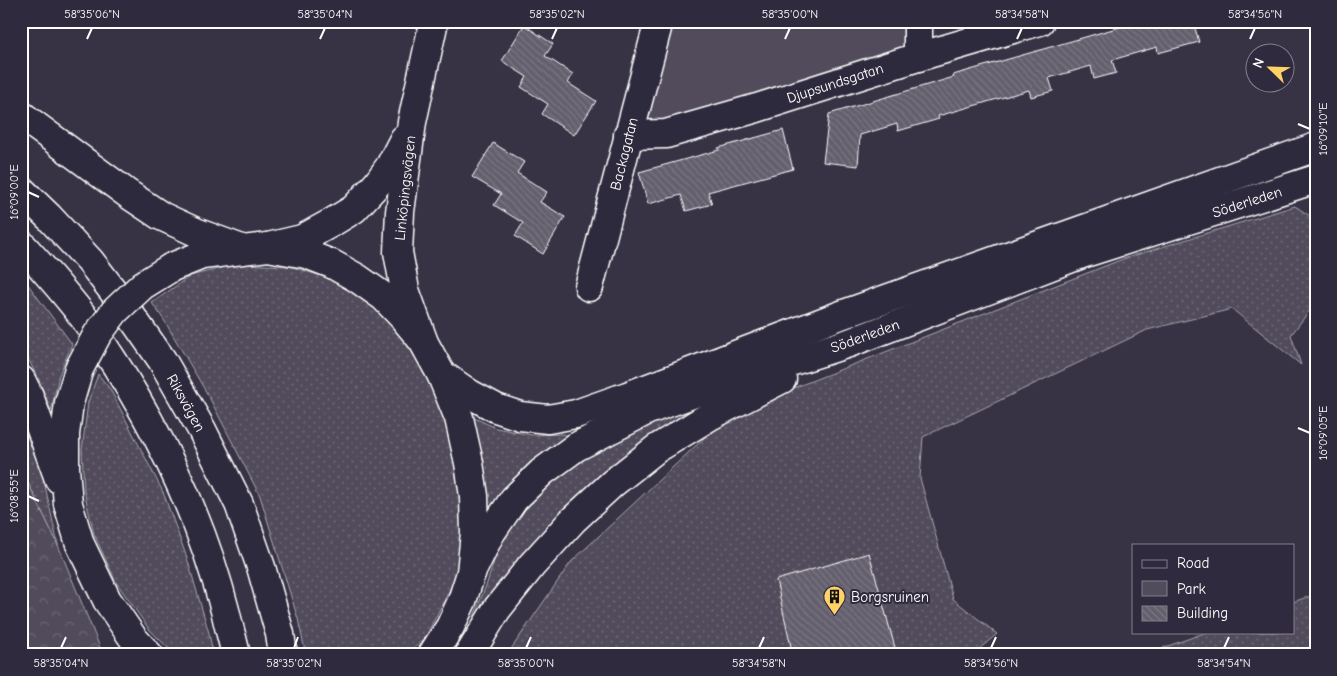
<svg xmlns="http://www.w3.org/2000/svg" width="1337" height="676" viewBox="0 0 1337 676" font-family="'Comic Neue',sans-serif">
<defs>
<pattern id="grass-dots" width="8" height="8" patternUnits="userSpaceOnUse" patternTransform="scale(1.25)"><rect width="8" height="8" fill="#514c5c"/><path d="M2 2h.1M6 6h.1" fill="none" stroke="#6b6774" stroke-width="1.8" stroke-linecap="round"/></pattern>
<pattern id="forest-crowns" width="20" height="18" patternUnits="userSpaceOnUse" patternTransform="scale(1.25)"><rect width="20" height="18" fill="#514c5c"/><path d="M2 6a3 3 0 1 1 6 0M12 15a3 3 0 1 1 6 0" fill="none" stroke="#6b6774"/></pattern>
<pattern id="building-back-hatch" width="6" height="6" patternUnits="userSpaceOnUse" patternTransform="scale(1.25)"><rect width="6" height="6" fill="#635f6d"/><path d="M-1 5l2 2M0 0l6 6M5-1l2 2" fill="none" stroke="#7a7783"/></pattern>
</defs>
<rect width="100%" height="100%" fill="#373345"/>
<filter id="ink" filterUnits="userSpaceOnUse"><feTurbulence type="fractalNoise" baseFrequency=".02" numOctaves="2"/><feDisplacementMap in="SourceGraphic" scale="10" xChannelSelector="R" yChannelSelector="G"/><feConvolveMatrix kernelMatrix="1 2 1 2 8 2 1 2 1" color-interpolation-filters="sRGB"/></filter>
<g filter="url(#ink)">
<g fill="url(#grass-dots)" stroke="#a8a6ae">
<polygon points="1295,206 1316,220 1316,307 1310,310 1291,335 1301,365 1232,309 1147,330 923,437 920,478 953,599 997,634 972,655 507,655 571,562 732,412 1123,259"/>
<polygon points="238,264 289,266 331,279 381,312 418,355 452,423 462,479 463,537 454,581 425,638 406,655 306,655 298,619 260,496 209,397 164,320 152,303 190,276"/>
<polygon points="21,275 72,344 59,375 51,411 39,380 21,345"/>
<polygon points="98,374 110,389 163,492 187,558 209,633 213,655 175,655 149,629 116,582 94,534 84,491 82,450 88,402"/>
<polygon points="682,410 694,411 480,617 473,619 487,583 499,546 525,506 558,475 605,443"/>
<polygon points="21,414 37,449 58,545 21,468"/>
<polygon points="468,415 496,428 531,435 564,434 572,438 486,517"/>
<polygon points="1316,594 1316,655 1143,655 1207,632 1293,632 1293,602"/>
</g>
<polygon fill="url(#forest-crowns)" stroke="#a8a6ae" points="21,468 58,545 103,655 21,655 21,649 26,632 21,607"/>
<polygon fill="#514c5c" stroke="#a8a6ae" points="671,21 908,21 907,48 645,129"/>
<g fill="url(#building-back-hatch)" stroke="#fff">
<polygon points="1141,21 1193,21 1199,42 1158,53 1157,47 1112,60 1116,73 1094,79 1091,66 1049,78 1053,91 1031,97 1029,90 938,116 939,119 898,131 897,124 860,135 858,166 823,162 829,114 954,77 953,75"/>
<polygon points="524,25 553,44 545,56 573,74 568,83 596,101 574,135 542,114 548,104 521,87 527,77 502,61"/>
<polygon points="783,130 793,169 708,192 712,204 686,211 681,195 648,204 639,172 719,150 718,148"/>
<polygon points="493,143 524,162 517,173 547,192 540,202 565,217 543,254 515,236 523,223 494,205 501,194 472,177"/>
<polygon points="869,553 897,655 793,655 776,580"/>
</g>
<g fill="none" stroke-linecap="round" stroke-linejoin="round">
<defs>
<g id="minor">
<polyline points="918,57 918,21"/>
<polyline points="628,135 666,134 757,108 918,57 1040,21"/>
<polyline points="268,247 302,239 331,223 354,209 377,184 390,166 404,139"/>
<polyline points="589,287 659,21"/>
<polyline points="423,340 405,290 398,252 400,212 412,122 434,21"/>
</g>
<g id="highway">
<polyline points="21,115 128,194 161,216 198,233 239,248"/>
<polyline points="21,190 49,217 90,261 120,300 162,360 202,430 239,504 261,567 280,634 283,655"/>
<path d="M21 244C43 268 66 294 85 319 148 408 199 508 226 614 229 628 233 641 236 655"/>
<polyline points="172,267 202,255 268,247 306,254 332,264 357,278 384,297 403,317 423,341 441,374 459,418 469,463 474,496 475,533 471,573 462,601 450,627 432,655"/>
<polyline points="79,369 69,403 65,434 65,468 68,504 80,544 107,600 133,638 149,655"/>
<polyline points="441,374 470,394 496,408 520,416 548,419 576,414 627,396 841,315 1316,147"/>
<polyline points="21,380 29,396 59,479"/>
<polyline points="471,573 490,534 514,499 542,472 576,447 648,410 700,391 849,343 1082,254 1316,179"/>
<polyline points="469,655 497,609 532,565 573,520 613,483 656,449 710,416 782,379"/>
</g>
</defs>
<use href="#minor" stroke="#fff" stroke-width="31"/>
<use href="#highway" stroke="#fff" stroke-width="31"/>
<use href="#minor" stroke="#2f2a3d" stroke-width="28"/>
<use href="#highway" stroke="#2f2a3d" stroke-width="28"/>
<defs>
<polyline id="highway-bridge" points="79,369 97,335 115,311 143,285 172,267"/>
</defs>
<use href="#highway-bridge" stroke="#fff" stroke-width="31" stroke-linecap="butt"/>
<use href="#highway-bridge" stroke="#2f2a3d" stroke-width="28"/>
</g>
</g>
<path fill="none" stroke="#fff" stroke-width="2" d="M87 39 92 28M320 39 325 28M552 39 557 28M785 39 790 28M1017 39 1022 28M1250 39 1255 28M1298 124 1310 129M28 192 39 197M1298 428 1310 433M28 496 39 501M61 648 66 637M294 648 298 637M526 648 531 637M759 648 764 637M991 648 996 637M1224 648 1229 637"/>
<defs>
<symbol id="building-pin" viewBox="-11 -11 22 30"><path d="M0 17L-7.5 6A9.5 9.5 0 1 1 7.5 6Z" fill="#ffd166" stroke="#2f2a3d"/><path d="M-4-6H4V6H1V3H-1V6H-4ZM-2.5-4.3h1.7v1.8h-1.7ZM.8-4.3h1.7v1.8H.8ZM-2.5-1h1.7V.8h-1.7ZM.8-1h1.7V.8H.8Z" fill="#111"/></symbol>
</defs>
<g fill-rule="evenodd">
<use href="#building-pin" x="822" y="584" width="25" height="34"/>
</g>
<g text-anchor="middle" stroke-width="4" stroke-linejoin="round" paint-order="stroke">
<g font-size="15" fill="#fff" stroke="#2f2a3d">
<text transform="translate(835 83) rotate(-18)" y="5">Djupsundsgatan</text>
<text transform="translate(624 154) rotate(-76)" y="5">Backagatan</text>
<text transform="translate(405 188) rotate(-84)" y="5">Linköpingsvägen</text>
<text transform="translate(1247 202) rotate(-18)" y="5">Söderleden</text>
<text transform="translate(865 336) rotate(-20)" y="5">Söderleden</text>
<text transform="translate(186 403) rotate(61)" y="5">Riksvägen</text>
</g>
<g font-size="15" fill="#fff" stroke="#2f2a3d" text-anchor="start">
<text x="851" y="602">Borgsruinen</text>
</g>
</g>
<rect width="1337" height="676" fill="none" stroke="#2f2a3d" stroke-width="55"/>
<rect x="1132" y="544" width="162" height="90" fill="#2f2a3d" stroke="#827f8b"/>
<rect x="1142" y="560" width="25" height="8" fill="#2f2a3d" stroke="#827f8b"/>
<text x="1177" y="568" font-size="15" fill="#ffffff">Road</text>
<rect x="1142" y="581" width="25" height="15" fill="#514c5c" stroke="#827f8b"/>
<text x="1177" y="594" font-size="15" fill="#ffffff">Park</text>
<rect x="1142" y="606" width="25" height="15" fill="url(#building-back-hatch)" stroke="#827f8b"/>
<text x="1177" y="618" font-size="15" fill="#ffffff">Building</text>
<g transform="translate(1270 68) rotate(293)"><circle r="24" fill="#2f2a3d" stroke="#827f8b"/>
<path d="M0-4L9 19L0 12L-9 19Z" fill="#ffd166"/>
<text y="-8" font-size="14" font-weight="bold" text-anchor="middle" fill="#ffffff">N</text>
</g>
<rect x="28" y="28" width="1282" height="620" fill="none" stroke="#fff" stroke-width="2"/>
<g font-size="12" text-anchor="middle" fill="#fff">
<text x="92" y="18">58°35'06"N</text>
<text x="325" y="18">58°35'04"N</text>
<text x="557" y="18">58°35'02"N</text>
<text x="790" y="18">58°35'00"N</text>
<text x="1022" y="18">58°34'58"N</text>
<text x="1255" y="18">58°34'56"N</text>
<text transform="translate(1323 129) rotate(-90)" y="4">16°09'10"E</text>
<text transform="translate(14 192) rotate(-90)" y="4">16°09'00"E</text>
<text transform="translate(1323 433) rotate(-90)" y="4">16°09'05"E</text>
<text transform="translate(14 496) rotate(-90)" y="4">16°08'55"E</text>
<text x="61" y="667">58°35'04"N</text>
<text x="294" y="667">58°35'02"N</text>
<text x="526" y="667">58°35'00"N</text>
<text x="759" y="667">58°34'58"N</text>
<text x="991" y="667">58°34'56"N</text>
<text x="1224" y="667">58°34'54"N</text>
</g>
</svg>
